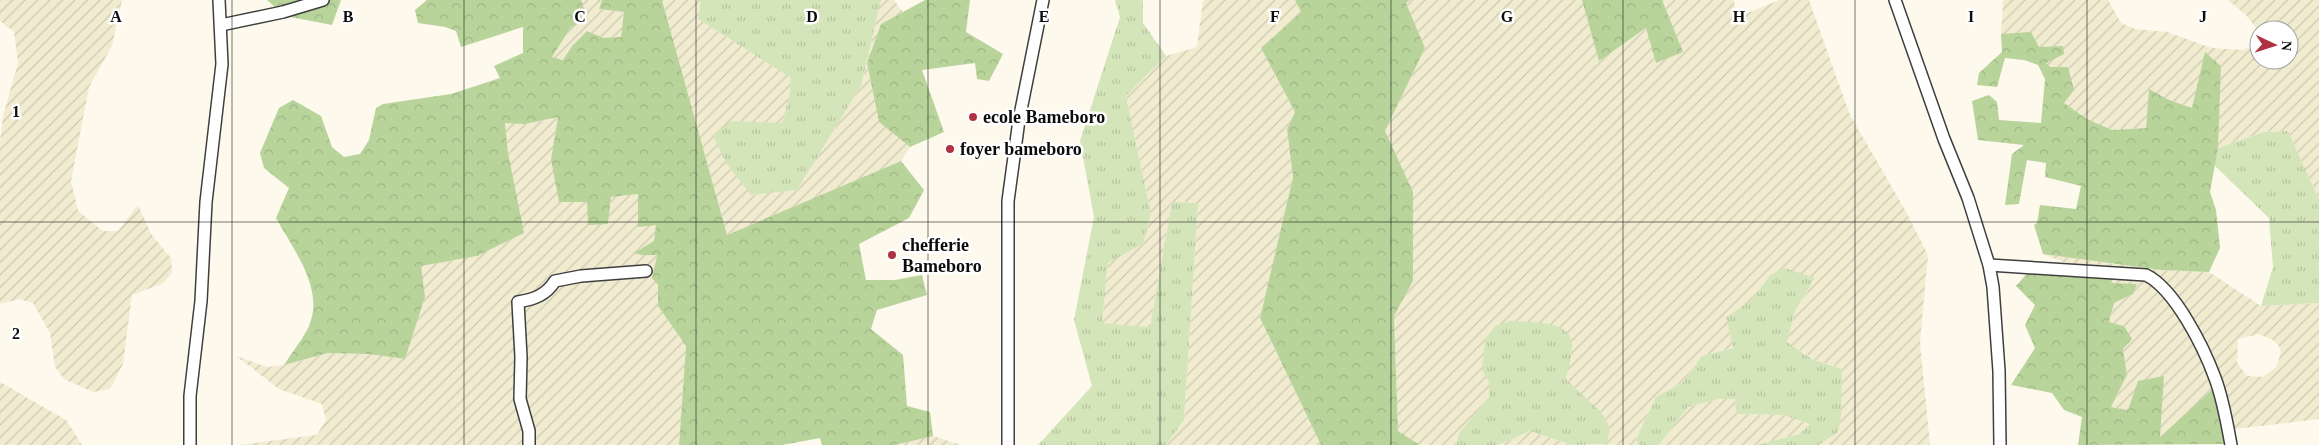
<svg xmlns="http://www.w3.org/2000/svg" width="2319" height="445" viewBox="0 0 2319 445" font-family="Georgia,serif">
<defs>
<pattern id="farmland-furrows" width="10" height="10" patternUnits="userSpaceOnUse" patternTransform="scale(1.25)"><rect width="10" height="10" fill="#f1ebd0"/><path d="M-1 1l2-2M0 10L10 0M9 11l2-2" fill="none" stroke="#cdc8b1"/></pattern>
<pattern id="grass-tufts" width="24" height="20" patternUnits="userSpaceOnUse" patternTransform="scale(1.25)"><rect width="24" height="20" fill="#d4e5ba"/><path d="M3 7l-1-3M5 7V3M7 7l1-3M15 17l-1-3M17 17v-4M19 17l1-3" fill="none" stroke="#b5c39f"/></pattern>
<pattern id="forest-crowns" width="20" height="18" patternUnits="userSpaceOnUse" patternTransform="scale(1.25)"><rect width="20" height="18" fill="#b9d49b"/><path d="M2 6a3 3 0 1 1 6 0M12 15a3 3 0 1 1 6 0" fill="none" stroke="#9eb584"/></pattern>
</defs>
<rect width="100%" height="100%" fill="#fdf9ed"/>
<g fill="url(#farmland-furrows)" fill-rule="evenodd">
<polygon points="0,0 122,0 112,46 89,87 71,181 78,211 103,231 118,231 138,205 151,234 171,258 172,273 162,284 132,295 123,364 110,389 93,392 64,379 55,367 50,333 33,303 19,299 0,304 0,142 3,116 18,63 14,32 0,21"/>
<polygon points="581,0 602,0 599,9 624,12 621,38 604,38 587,31 572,46 563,60 552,57 571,27 587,20"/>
<polygon points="662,0 701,0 698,19 792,78 789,97 782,124 731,121 751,195 797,190 861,86 881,0 894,0 903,12 881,24 867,63 879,122 910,147 901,161 727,235"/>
<polygon points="1203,0 1295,0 1301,12 1261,48 1295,112 1287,129 1293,177 1260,318 1321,445 1166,445 1184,420 1198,203 1172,202 1150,327 1102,323 1108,263 1143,244 1151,214 1126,96 1166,56 1197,47"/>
<polygon points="1410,0 1582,0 1599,60 1647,28 1656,63 1682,52 1662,0 1734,0 1736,18 1779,0 1809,0 1850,115 1904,208 1928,255 1920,342 1930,445 1819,445 1838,432 1842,369 1813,359 1787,342 1795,311 1815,279 1770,275 1751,301 1727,317 1733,348 1702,356 1683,382 1656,397 1636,439 1639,445 1589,445 1607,444 1602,413 1566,379 1572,346 1482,370 1489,383 1489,397 1459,433 1456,445 1420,445 1398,431 1394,316 1413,281 1385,131 1425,48 1406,3"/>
<path d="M2003 0H2108L2121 23 2135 29 2167 32 2212 48 2243 50 2257 44 2256 28 2246 15 2228 0H2319V199L2288 131 2264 132 2218 148 2221 66 2205 53 2193 108 2167 99 2149 89 2146 128 2112 130 2087 119 2064 103 2039 47 2001 34ZM2259 30H2289V60H2259Z"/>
<polygon points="558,117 551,159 587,202 608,224 611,197 639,194 656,225 654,241 642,255 657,255 652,278 658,285 658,306 686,346 679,445 239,445 317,435 326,420 322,404 279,389 236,356 267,367 284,365 328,353 369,354 405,359 425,297 420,266 477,256 508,153 505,122 525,124"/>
<path d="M2043 254 2161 270 2209 272 2261 306 2319 303V419L2159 438 2139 381 2128 410 2111 407 2127 375 2123 349 2124 326 2109 322 2114 303 2133 294 2110 283 2114 278 2077 267ZM2259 334 2273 340 2279 346 2281 353 2276 367 2263 377 2247 376 2237 363 2238 339Z"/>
<polygon points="0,382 66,420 82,445 0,445"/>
<polygon points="1719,399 1735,399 1736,414 1783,415 1810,424 1799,434 1757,445 1659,445 1688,407"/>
<polygon points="1530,431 1572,445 1498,445"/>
<polygon points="933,436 961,445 895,445"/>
</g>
<g fill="url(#grass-tufts)">
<polygon points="701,0 881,0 861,86 797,190 751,195 726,163 713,135 731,121 782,123 789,97 791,78 698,19"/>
<polygon points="1115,0 1143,0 1143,23 1166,56 1126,96 1151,214 1143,244 1108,263 1102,323 1150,327 1172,202 1198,203 1184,420 1166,445 1038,445 1092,386 1074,320 1094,217 1080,141 1120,17"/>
<polygon points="2288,131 2319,199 2319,303 2261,306 2273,267 2269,218 2214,165 2218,148 2264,132"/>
<polygon points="1785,268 1815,278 1795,311 1787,342 1812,359 1842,369 1841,416 1838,432 1819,445 1757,445 1799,434 1810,424 1783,415 1736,414 1735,399 1719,399 1688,407 1659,445 1639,445 1636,439 1656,397 1683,382 1702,356 1733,348 1726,317 1751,301 1770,275"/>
<path d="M1510 321C1530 323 1573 318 1572 347 1572 358 1568 369 1566 379L1602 413 1610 428 1607 444 1572 445 1530 431 1498 445H1456L1459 433 1489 397V383L1482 370 1485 339 1495 326Z"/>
</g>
<g fill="url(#forest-crowns)">
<polygon points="267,0 341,0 332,25 285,16"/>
<path d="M427 0H581L588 20 571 27 552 57 563 60 572 46 587 31 604 38 621 37 624 12 599 9 602 0H662L727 235 901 161 924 190 909 218 859 244 866 280H895L922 275 927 295 877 310 871 329 903 355 907 406 930 412 933 436 895 445H822L820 438 782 445H679L686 346 658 306V285L652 278 657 255H642L634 253 654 241 656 225 638 227V194L611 197 608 224 588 225 587 202H559L551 159 558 117 525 124 505 123 508 153 524 233 477 256 421 266 425 297 405 359 369 354 328 353 284 365C292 352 303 339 309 326 325 289 293 249 276 218L289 188 264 168 260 153 279 108 293 100 321 116 332 147 344 157 360 154 369 140 376 108 383 104 451 94 500 78 494 66 523 53V27L461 47 456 31 445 27 418 23 415 10Z"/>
<polygon points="925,0 970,0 966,32 1003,54 989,81 977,79 975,63 922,70 944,132 910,147 879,122 867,63 881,24"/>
<polygon points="1295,0 1410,0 1406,3 1425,48 1385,131 1413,192 1413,281 1394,316 1398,431 1420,445 1321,445 1260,318 1293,177 1287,129 1295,112 1261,48 1301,12"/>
<polygon points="1582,0 1662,0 1683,52 1656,63 1646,28 1599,61"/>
<polygon points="2031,32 2039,47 2063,46 2064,54 2046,63 2050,67 2068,67 2074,90 2064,103 2087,119 2112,130 2146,128 2149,89 2167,99 2192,108 2205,52 2221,66 2218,148 2210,192 2216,210 2220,248 2209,272 2161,270 2043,254 2034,225 2037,223 2040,205 2076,209 2081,186 2045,177 2046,163 2027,160 2019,204 2005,205 2012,154 2024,145 1978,140 1972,101 1989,95 1997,102 1999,120 2041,123 2045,79 2038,65 2024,60 2005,58 1997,87 1977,85 1979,73 2002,52 2001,34"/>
<polygon points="2038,261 2076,267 2114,277 2111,283 2137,284 2133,294 2114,303 2109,322 2124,326 2132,339 2123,349 2127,375 2111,407 2128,410 2138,381 2164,376 2160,437 2214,388 2222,420 2225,444 2078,445 2082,417 2064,410 2052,393 2011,385 2035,348 2025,325 2035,305 2016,286"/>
</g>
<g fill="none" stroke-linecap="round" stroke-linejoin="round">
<defs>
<g id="minor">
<polyline points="1895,0 1944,139 1968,198 1989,265 1993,287 1999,371 2000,445"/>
<polyline points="221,25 283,12 323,0"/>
<path d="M1989 265 2146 275C2175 289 2204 348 2215 378 2223 399 2227 423 2231 445"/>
<polyline points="190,445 190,396 201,301 206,202 222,64 219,0"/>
<path d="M529 445V431L520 399 521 357 518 302C535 299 546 295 555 281L581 276 646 271"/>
<polyline points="1008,445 1008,201 1019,120 1043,0"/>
</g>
</defs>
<use href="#minor" stroke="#3f3f3f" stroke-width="14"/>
<use href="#minor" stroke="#fff" stroke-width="11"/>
</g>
<path fill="none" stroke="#0c0c0c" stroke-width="1" stroke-opacity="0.55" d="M232 0V445M464 0V445M696 0V445M928 0V445M1160 0V445M1391 0V445M1623 0V445M1855 0V445M2087 0V445M0 222H2319"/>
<g fill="#b03142" stroke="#fff" stroke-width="2">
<circle cx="973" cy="117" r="5"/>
<circle cx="950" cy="149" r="5"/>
<circle cx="892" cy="255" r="5"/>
</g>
<g text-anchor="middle" stroke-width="5" stroke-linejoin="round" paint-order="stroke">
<g font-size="18" font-weight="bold" fill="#0c0c0c" stroke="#fff" text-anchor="start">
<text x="983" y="123">ecole Bameboro</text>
<text x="960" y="155">foyer bameboro</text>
<text x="902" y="251">chefferie<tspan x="902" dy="21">Bameboro</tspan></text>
</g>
</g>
<g font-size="16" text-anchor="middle" font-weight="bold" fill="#0c0c0c" stroke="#fff" stroke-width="5" stroke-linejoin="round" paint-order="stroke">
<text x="116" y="22">A</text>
<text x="348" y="22">B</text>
<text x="580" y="22">C</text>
<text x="812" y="22">D</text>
<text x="1044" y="22">E</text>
<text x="1275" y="22">F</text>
<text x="1507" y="22">G</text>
<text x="1739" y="22">H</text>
<text x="1971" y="22">I</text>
<text x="2203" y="22">J</text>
<text x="16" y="117">1</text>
<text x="16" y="339">2</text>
</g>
<g transform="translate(2274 45) rotate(94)"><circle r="24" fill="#ffffff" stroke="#9e9e9e"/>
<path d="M0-4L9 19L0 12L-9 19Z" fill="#b03142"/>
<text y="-8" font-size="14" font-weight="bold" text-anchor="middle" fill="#0c0c0c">N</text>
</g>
</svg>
